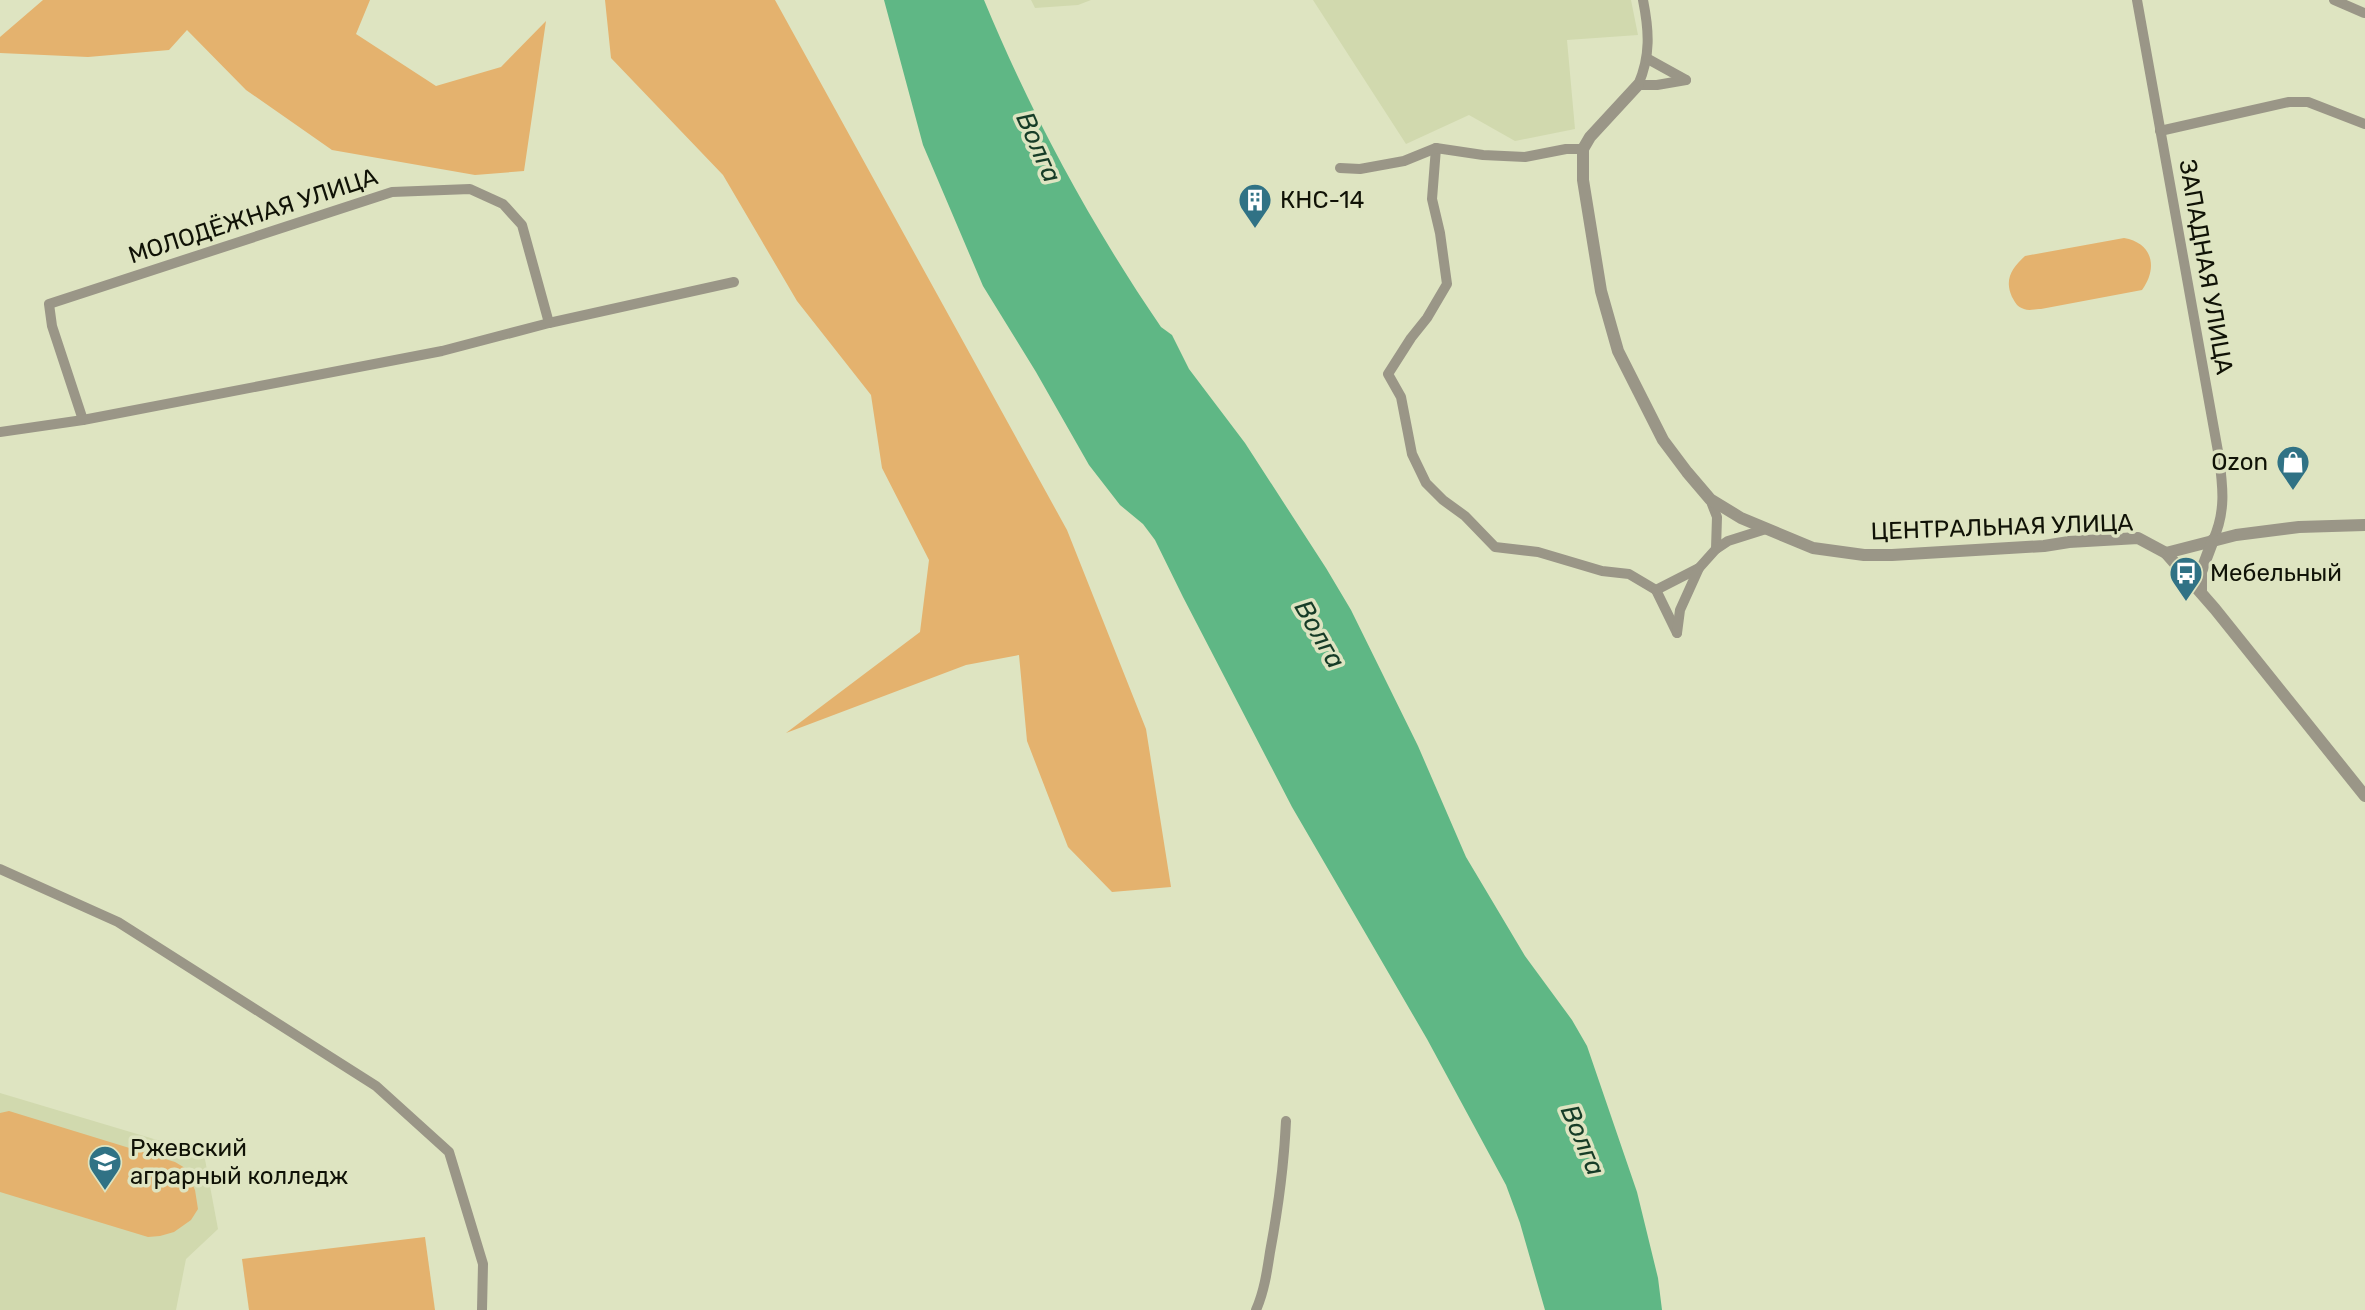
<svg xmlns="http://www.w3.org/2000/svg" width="2365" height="1310" viewBox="0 0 2365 1310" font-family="Rubik,sans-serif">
<rect width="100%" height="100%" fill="#dee4c1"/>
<g fill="#d1d9ae">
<polygon points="1031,0 1091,0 1078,5 1035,8"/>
<polygon points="1313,0 1631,0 1638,35 1567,40 1575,129 1515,141 1469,115 1406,144"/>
<polygon points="0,1093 204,1154 218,1229 186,1259 176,1310 0,1310"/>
</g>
<g fill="#e4b26e">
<polygon points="43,0 370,0 356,34 436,86 501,67 546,21 524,171 475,175 332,150 246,90 187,30 169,50 88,57 0,53 0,37"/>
<polygon points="605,0 775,0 1067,530 1146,729 1171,887 1112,892 1068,847 1027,741 1019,655 966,665 786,733 920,632 929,560 882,468 871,395 797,301 723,175 611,58"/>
<path d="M2124 238C2153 243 2158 268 2142 290L2041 309C2036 309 2029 311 2024 309 2017 307 2015 302 2012 297 2004 279 2012 268 2025 256Z"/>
<polygon points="9,1111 175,1162 185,1168 195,1190 198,1209 191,1220 174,1232 160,1236 148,1237 0,1192 0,1113"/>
<polygon points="425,1237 435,1310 249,1310 242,1259"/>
</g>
<path fill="#5fb785" d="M884 0H984C1032 116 1090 223 1161 327L1172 335 1189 369 1245 443 1326 568 1351 610 1418 746 1466 857 1525 956 1572 1020 1587 1046 1637 1192 1658 1278 1662 1310H1545L1520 1223 1506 1185 1427 1039 1292 807 1183 597 1155 540 1143 524 1120 505 1089 465 1036 372 983 286 923 145Z"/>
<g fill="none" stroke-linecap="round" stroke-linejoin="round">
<g stroke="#9a9687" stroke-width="10">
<path d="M1643 0C1649 30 1651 56 1638 85H1657L1686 80"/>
<path d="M2137 0 2219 457C2223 487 2226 512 2213 540"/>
<polyline points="2334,0 2364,13"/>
<polyline points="1648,59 1686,80"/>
<polyline points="2160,131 2289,102 2308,102 2365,124"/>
<polyline points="1436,148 1432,199 1440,233 1447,284 1427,318 1411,338 1388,374 1401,397 1412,454 1426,483 1443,500 1465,516 1495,547 1538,552 1602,571 1629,574 1656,590"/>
<polyline points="1340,168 1360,169 1404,161 1436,148 1483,155 1525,157 1566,149 1583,149"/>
<polyline points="83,420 52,326 49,304 392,192 470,189 503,204 522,225 549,323"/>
<polyline points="0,432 83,420 442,351 549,323 734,282"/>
<polyline points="1710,499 1717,517 1716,549"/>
<polyline points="1656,590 1699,568 1716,549 1728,541 1766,529"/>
<polyline points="1656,590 1677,633"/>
<polyline points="1677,633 1680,610 1699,568"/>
<polyline points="0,869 118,922 376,1086 449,1152 483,1264 482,1310"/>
<path d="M1256 1310C1264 1292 1267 1272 1270 1252 1278 1209 1284 1165 1286 1121"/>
</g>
<g stroke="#9a9687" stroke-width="12">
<polyline points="1638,85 1590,137 1583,149 1583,180 1601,291 1618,351 1663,440 1687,472 1710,499 1741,518 1813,548 1864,555 1892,555 2044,546 2069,542 2138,538 2166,553 2215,609 2365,796"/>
<polyline points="2166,553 2236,535 2299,527 2365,525"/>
<polyline points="2201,592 2201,572 2213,540"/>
</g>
</g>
<defs>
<symbol id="building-pin" viewBox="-11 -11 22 30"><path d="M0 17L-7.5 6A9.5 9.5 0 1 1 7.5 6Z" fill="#307285" stroke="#dee4c1"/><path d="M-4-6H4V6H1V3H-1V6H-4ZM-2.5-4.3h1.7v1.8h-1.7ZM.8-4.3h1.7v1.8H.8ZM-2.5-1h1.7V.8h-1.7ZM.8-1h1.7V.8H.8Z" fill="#fff"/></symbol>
<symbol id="shop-pin" viewBox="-11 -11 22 30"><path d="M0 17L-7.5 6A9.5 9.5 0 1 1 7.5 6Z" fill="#307285" stroke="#dee4c1"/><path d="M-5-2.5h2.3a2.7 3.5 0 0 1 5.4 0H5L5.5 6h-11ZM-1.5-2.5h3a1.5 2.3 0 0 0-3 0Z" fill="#fff"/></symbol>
<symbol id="bus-pin" viewBox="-11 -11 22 30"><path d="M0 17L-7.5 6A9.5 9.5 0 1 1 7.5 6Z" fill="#307285" stroke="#dee4c1"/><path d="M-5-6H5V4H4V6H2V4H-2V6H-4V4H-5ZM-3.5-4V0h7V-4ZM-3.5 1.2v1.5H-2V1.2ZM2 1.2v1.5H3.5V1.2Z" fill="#fff"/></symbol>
<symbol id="university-pin" viewBox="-11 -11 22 30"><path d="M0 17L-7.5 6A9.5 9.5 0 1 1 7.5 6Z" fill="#307285" stroke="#dee4c1"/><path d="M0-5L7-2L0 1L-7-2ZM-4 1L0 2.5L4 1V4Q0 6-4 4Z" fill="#fff"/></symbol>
</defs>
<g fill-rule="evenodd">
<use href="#building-pin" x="1236" y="181" width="38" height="52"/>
<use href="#shop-pin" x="2274" y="443" width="38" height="52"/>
<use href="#bus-pin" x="2167" y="554" width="38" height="52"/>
<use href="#university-pin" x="86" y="1143" width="38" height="52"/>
</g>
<g text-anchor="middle" stroke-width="7" stroke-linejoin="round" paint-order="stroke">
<g font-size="24" fill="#101206" stroke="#dee4c1" text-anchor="start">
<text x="1280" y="208">КНС-14</text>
<text x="2268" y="470" text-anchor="end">Ozon</text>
<text x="2210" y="581">Мебельный</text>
<text x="130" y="1156">Ржевский<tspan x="130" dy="28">аграрный колледж</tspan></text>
</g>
<g font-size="24" fill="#101206" stroke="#dee4c1">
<text transform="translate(253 216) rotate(-18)" y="8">МОЛОДЁЖНАЯ УЛИЦА</text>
<text transform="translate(2206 267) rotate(80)" y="8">ЗАПАДНАЯ УЛИЦА</text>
<text transform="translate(2002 527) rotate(-2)" y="8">ЦЕНТРАЛЬНАЯ УЛИЦА</text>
</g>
<g font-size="26" font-style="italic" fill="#163c27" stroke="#dee4c1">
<text transform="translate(1039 147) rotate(66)" y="9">Волга</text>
<text transform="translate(1320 634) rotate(60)" y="9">Волга</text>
<text transform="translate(1583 1140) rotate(67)" y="9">Волга</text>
</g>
</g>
</svg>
